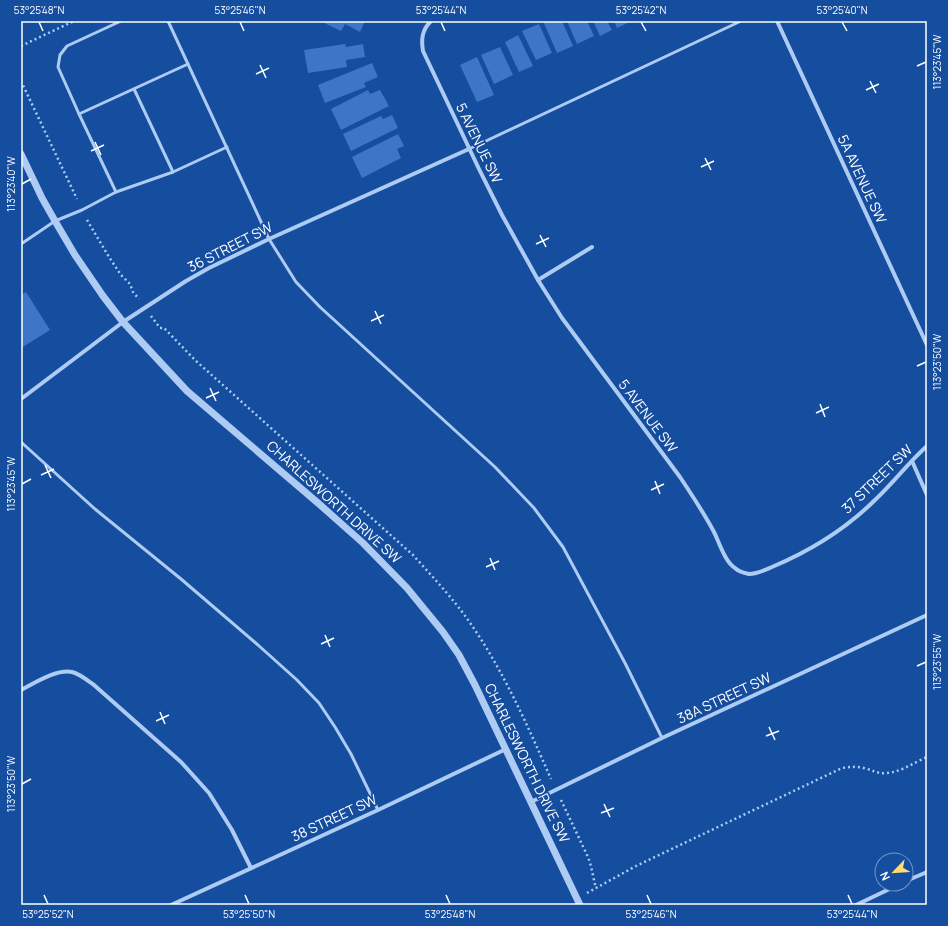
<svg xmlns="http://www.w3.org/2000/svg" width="948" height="926" viewBox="0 0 948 926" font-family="Manrope,sans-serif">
<rect width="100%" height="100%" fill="#154d9f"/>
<g fill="#3e76c5">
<polygon points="320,21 365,21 360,32 345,24 341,31"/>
<polygon points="543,21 562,21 573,46 557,53"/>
<polygon points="567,21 587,21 594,36 577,44"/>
<polygon points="593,21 607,21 612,30 600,36"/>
<polygon points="614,21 632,21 617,28"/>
<polygon points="539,24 552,53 536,60 522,31"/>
<polygon points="518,35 533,66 519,72 505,42"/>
<polygon points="345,44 346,47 363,44 365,57 346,60 347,67 308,73 304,50"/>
<polygon points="500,47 513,75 494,84 481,55"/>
<polygon points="477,57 494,95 477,102 460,65"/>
<polygon points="372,63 378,77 364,83 366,87 325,103 318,85"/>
<polygon points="368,90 370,94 380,90 389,106 341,130 331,109"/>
<polygon points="392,115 398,128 351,151 343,134 381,116 383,119"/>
<polygon points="398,134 404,146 397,149 401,158 362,178 352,157"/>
<polygon points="26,292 50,330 21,348 21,295"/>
</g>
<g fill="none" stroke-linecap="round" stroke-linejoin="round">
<g stroke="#adcbf3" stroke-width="2.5" stroke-dasharray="2 3" stroke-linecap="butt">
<polyline points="21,46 74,21"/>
<polyline points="21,81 77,199"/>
<polyline points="87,220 109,257 121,275 130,284 133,292 139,299"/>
<path d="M151 316 160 328H164L196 361 413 555C430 574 447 592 463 613 500 663 526 722 551 779"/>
<path d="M561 800 588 857C592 867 593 878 596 888"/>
<path d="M587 893 636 866 842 768C850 767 857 766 864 768 872 770 878 774 886 773 899 773 915 762 927 757"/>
</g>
<g stroke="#adcbf3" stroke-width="3">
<polyline points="168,21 269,239 296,282 320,307 495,467 534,508 563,547 625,663 662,738"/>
<polyline points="134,89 173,172"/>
<polyline points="79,114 188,64"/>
<polyline points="469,149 741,21"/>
<polyline points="116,192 79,114 58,67 60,55 67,46 121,21"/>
<polyline points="21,244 55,221 82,210 116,192 173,172 227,147"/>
<polyline points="21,442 95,509 181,579 258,645 297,680 319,703 335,727 351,754 378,810"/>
</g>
<g stroke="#adcbf3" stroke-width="4">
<path d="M431 21C422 30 421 39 423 51L479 169 502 215 538 280 562 318 680 477C692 495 704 513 714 532 719 542 725 562 735 568 738 571 744 573 749 574 757 574 765 570 772 567 810 551 847 528 876 499 894 482 909 462 927 446"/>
<polyline points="777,21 927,345"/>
<polyline points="538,280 592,247"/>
<polyline points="21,399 123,322 186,281 209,268 269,239 469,149"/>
<polyline points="912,461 927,495"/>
<path d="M21 690C35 683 56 669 72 672 80 674 87 680 94 685L181 762 209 793 232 830 251 868"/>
<polyline points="531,802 662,738 927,615"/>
<polyline points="906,881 927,872"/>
<polyline points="171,905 378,810 506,749"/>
<polyline points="856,905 900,884"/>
</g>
<polyline stroke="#adcbf3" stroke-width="7" points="21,154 42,198 55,221 75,255 103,296 123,322 187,391 318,503 363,543 407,588 443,632 459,655 475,685 580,905"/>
</g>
<path fill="none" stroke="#fff" stroke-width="1.5" d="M39 22 43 31M240 22 244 31M441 22 445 31M641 22 646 31M842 22 847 31M260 65 266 78M917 66 926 62M256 74 269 68M870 81 876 93M866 90 879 84M95 142 101 155M91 151 104 145M705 158 711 170M701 167 714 161M22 184 31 179M540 235 546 247M536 244 549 238M375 311 381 324M371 321 384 315M917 366 926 362M210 388 216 401M206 398 219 392M820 404 825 417M816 413 829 407M45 465 51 478M41 475 54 469M655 481 660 494M22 484 31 479M651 490 664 484M490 558 495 570M486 567 499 561M325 635 330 647M321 644 334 638M917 666 926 662M160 712 165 724M156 721 169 715M769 727 775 740M766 736 779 731M22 784 31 779M604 804 610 817M601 813 614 808M44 895 48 904M245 895 249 904M446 895 450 904M647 895 651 904M848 895 852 904"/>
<g text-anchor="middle" stroke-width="3.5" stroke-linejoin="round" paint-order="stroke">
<g font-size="14" fill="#fff" stroke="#154d9f">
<text transform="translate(479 143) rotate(64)" y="5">5 AVENUE SW</text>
<text transform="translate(862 179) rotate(65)" y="5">5A AVENUE SW</text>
<text transform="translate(230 247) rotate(-27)" y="5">36 STREET SW</text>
<text transform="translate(648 416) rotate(53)" y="5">5 AVENUE SW</text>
<text transform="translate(877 479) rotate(-44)" y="5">37 STREET SW</text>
<text transform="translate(334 502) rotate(42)" y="5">CHARLESWORTH DRIVE SW</text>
<text transform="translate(724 698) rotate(-25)" y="5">38A STREET SW</text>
<text transform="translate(527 763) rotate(64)" y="5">CHARLESWORTH DRIVE SW</text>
<text transform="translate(334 818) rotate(-25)" y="5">38 STREET SW</text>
</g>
</g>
<rect width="948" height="926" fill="none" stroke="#154d9f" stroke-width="44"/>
<g transform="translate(894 872) rotate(245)"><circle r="19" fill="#154d9f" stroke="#7394c5"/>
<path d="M0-3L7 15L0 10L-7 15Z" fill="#ffda70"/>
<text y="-6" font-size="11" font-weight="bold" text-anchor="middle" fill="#ffffff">N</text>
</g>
<rect x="22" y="22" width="904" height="882" fill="none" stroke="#fff" stroke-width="1.5"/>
<g font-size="10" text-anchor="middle" fill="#fff">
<text x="39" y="14">53°25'48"N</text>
<text x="240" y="14">53°25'46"N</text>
<text x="441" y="14">53°25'44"N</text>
<text x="641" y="14">53°25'42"N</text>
<text x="842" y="14">53°25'40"N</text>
<text transform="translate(937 62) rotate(-90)" y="4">113°23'45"W</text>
<text transform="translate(11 184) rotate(-90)" y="4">113°23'40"W</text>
<text transform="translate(937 362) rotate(-90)" y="4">113°23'50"W</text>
<text transform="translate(11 484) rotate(-90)" y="4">113°23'45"W</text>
<text transform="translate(937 662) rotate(-90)" y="4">113°23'55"W</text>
<text transform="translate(11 784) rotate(-90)" y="4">113°23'50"W</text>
<text x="48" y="918">53°25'52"N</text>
<text x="249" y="918">53°25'50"N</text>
<text x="450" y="918">53°25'48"N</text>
<text x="651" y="918">53°25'46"N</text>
<text x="852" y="918">53°25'44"N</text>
</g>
</svg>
